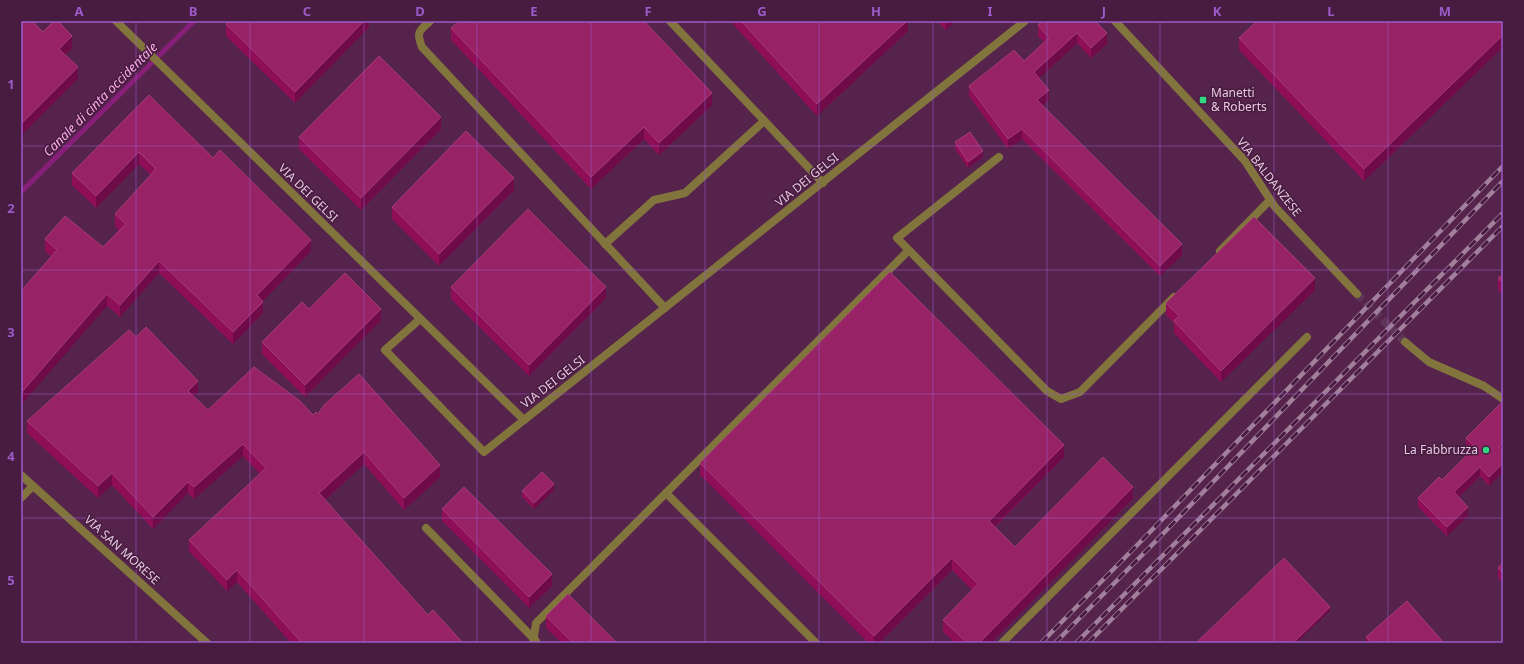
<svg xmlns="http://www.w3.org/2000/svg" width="1524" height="664" viewBox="0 0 1524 664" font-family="'Noto Sans',sans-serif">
<rect width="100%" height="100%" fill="#481c40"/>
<rect fill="#55234c" x="21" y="21" width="1482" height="622"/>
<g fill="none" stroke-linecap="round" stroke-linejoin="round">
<polyline stroke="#871f78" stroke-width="5" points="21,192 194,21"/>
<polyline stroke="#603658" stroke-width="8" stroke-dasharray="8 4" stroke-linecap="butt" points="1357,294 1405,342"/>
<g stroke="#82743d" stroke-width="8">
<path d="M430 21C419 31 416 32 422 47L665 308"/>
<polyline points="670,21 823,183"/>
<polyline points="999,157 897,238 1047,391 1061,399 1080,392 1174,297"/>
<polyline points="605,244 654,200 685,193 764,121"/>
<polyline points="1220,251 1270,200"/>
<polyline points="420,319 385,350 484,452 524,420"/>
<polyline points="666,493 816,643"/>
<polyline points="426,528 536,641"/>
<polyline points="533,643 536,623 908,251"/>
<polyline points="1002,643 1307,337"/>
</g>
<g stroke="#82743d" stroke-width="8">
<polyline points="116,21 524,420 1025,21"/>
<polyline points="1115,21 1245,161 1275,207 1357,294"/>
<polyline points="1405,342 1429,362 1484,386 1503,399"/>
<polyline points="21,475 207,643"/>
<polyline points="21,498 33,486"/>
</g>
<defs>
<g id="rail">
<polyline points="1041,643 1149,533 1503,166"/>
<polyline points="1055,643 1156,541 1503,181"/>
<polyline points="1076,643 1503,213"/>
<polyline points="1088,643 1503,226"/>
</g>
</defs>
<use href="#rail" stroke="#a27f9b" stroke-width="4.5"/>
<use href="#rail" stroke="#481c40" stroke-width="3" stroke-dasharray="9" stroke-linecap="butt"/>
</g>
<g fill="#8f0e58">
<polygon points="369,21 369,27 295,103 226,36 226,24"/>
<polygon points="733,21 908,21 908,31 817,116 733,24"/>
<polygon points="937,21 955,21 946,30"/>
<polygon points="1098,21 1097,23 1107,44 1091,58 1077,43 1039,78 1049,100 1042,106 1182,255 1160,276 1022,139 1008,149 969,96 969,86 1024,61 1044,42 1038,36 1038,25"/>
<polygon points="1503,21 1503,47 1364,181 1239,50 1239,38"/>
<polygon points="451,28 712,105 659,155 644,139 591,189 451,40"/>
<polygon points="149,95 213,158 311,251 263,301 263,313 233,344 159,273 120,317 45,251 45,239 103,247 119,230 115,226 115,214 151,175 139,164 96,208 72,185 72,173"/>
<polygon points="441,129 361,210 299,149 299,137"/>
<polygon points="955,142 983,157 968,168 955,149"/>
<polygon points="514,190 439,266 392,219 392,207"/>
<polygon points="1503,274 1503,295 1498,290 1498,278"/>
<polygon points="451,287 606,298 529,376 451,299"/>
<polygon points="1315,290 1221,382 1174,333 1174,323 1166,315 1166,303"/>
<polygon points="309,309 381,320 305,397 262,354 262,342"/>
<polygon points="198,393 194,397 208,410 313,415 318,414 440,477 404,510 364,464 325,500 428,615 463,643 291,643 237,582 227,591 189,551 189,540 260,474 243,456 194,499 188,493 153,529 112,485 98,498 27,433 27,421"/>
<polygon points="1502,402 1489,486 1480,476 1459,497 1468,516 1447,536 1418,507 1418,498 1442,480 1470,452 1466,447 1466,438"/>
<polygon points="1064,457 995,527 1015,547 1133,498 991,643 955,643 943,632 943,620 972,590 952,570 879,643 868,643 700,475 700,463"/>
<polygon points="554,490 534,509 522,497 522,491"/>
<polygon points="442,509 552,586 529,608 442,521"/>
<polygon points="1503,562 1503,583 1498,578 1498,568"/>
<polygon points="546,616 617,643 562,643 546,628"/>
<polygon points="1366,637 1444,643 1366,643"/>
</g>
<g fill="#6e0b48">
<polygon points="364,21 369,21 369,27 295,103 295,92"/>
<polygon points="907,21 908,21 908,31 817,116 817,104"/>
<polygon points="946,21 955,21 946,30"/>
<polygon points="1077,33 1077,43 1034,83 1034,72"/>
<polygon points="1107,33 1107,44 1091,58 1091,48"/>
<polygon points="1503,35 1503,47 1364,181 1364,169"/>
<polygon points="72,36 72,48 59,61 59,49"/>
<polygon points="78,67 78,79 21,136 21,124"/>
<polygon points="1049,90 1049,100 1037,111 1037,100"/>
<polygon points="712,93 712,105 659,155 659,143"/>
<polygon points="441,117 441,129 361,210 361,198"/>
<polygon points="644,127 644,139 591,189 591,177"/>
<polygon points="1022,129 1022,139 1008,149 1008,139"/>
<polygon points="983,151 983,157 968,168 968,162"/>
<polygon points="139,152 139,164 96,208 96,196"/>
<polygon points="514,178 514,190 439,266 439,254"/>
<polygon points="311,240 311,251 257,307 257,295"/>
<polygon points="1182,244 1182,255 1160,276 1160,266"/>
<polygon points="159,261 159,273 120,317 120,305"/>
<polygon points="1315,278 1315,290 1221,382 1221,371"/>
<polygon points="606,287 606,298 529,376 529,365"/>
<polygon points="107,294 107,306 21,405 21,393"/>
<polygon points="263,302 263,313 233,344 233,332"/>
<polygon points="381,309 381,320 305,397 305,385"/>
<polygon points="198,381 198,393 188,403 188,391"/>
<polygon points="1503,443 1503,452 1499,447"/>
<polygon points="243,444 243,456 194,499 194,487"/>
<polygon points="1064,445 1064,457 989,532 989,521"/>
<polygon points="364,452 364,464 319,505 319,493"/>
<polygon points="1503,463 1503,472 1489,486 1489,477"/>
<polygon points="440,465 440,477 404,510 404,498"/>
<polygon points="1480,467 1480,476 1454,501 1454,492"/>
<polygon points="112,473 112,485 98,498 98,486"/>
<polygon points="188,482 188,493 153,529 153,517"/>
<polygon points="554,484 554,490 534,509 534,503"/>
<polygon points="1133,487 1133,498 991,643 979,643"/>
<polygon points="1468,507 1468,516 1447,536 1447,527"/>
<polygon points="952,558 952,570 879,643 874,643 874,636"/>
<polygon points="237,570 237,582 227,591 227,580"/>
<polygon points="552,574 552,586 529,608 529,597"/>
<polygon points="1330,607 1330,611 1296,643 1293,643"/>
</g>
<g fill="#982266" stroke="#a43c79">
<polygon points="21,21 32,21 43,32 54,21 58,21 72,36 59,49 78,67 21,124"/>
<polygon points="229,21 364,21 295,92 226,24"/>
<polygon points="459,21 644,21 712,93 659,143 644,127 591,177 451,28"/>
<polygon points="741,21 907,21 817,104"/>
<polygon points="1042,21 1095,21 1107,33 1091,48 1077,33 1034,72 1049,90 1037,100 1182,244 1160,266 1022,129 1008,139 969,86 1014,50 1024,61 1049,38 1038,25"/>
<polygon points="1257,21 1503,21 1503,35 1364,169 1239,38"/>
<polygon points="379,56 441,117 361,198 299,137"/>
<polygon points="149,95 213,158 220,150 311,240 257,295 263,302 233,332 159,261 120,305 107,294 21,393 21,291 57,250 45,239 65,216 103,247 126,224 115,214 156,169 139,152 96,196 72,173"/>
<polygon points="466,131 514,178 439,254 392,207"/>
<polygon points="970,132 983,151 968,162 955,142"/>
<polygon points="528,209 606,287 529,365 451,287"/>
<polygon points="1254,217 1315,278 1221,371 1174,321 1179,316 1166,303"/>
<polygon points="890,272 1064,445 989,521 1015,547 1103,457 1133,487 979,643 967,643 943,620 978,584 952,558 874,636 700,463"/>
<polygon points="345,273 381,309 305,385 262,342 302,302 309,309"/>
<polygon points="1503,274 1503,283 1498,278"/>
<polygon points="146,327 198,381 188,391 208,410 254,367 300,401 313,415 316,412 318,414 324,405 359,374 440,465 404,498 364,452 319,493 428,615 433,610 463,643 302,643 237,570 227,580 189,540 266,468 243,444 194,487 188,482 153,517 112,473 98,486 27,421 129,330 136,337"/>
<polygon points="1502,402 1503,403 1503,443 1499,447 1503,450 1503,463 1489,477 1480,467 1454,492 1468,507 1447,527 1418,498 1439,477 1442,480 1475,447 1466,438"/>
<polygon points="542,472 554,484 534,503 522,491"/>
<polygon points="464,487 552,574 529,597 442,509"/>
<polygon points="1284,558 1330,607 1293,643 1196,643"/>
<polygon points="1503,562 1503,573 1498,568"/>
<polygon points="568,594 617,643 573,643 546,616"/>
<polygon points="1407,601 1444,643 1372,643 1366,637"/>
</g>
<path fill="none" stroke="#9b5bc8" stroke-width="1" stroke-opacity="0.55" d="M136 21V643M250 21V643M364 21V643M477 21V643M591 21V643M705 21V643M819 21V643M933 21V643M1047 21V643M1160 21V643M1274 21V643M1388 21V643M21 146H1503M21 270H1503M21 394H1503M21 518H1503"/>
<g fill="#31d882" stroke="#481c40" stroke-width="1.5">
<rect x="1199" y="96" width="8" height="8" rx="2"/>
<circle cx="1486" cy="450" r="4"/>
</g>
<g text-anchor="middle" stroke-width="3" stroke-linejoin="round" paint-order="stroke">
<g font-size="12" fill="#e5c9de" stroke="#481c40" text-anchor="start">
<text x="1211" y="97">Manetti<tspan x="1211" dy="14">&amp; Roberts</tspan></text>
<text x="1478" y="454" text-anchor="end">La Fabbruzza</text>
</g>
<g font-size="12" fill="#e5c9de" stroke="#481c40">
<text transform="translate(1269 177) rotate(52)" y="4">VIA BALDANZESE</text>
<text transform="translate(807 180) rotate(-39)" y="4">VIA DEI GELSI</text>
<text transform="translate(308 193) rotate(44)" y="4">VIA DEI GELSI</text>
<text transform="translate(553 382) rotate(-38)" y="4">VIA DEI GELSI</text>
<text transform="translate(122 550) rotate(42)" y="4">VIA SAN MORESE</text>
</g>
<g font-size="13" font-style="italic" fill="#faace9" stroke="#481c40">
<text transform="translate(100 99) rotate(-45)" y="5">Canale di cinta occidentale</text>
</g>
</g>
<rect width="1524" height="664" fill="none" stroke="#481c40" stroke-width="44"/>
<rect x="22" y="22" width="1480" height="620" fill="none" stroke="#9b5bc8" stroke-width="1.5"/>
<g font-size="13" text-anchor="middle" font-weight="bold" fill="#9b5bc8">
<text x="79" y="16">A</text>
<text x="193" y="16">B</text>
<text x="307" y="16">C</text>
<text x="420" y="16">D</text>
<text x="534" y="16">E</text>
<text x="648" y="16">F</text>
<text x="762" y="16">G</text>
<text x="876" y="16">H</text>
<text x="990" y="16">I</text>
<text x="1104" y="16">J</text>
<text x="1217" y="16">K</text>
<text x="1331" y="16">L</text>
<text x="1445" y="16">M</text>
<text x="11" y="89">1</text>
<text x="11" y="213">2</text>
<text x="11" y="337">3</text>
<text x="11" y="461">4</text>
<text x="11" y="585">5</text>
</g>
</svg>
